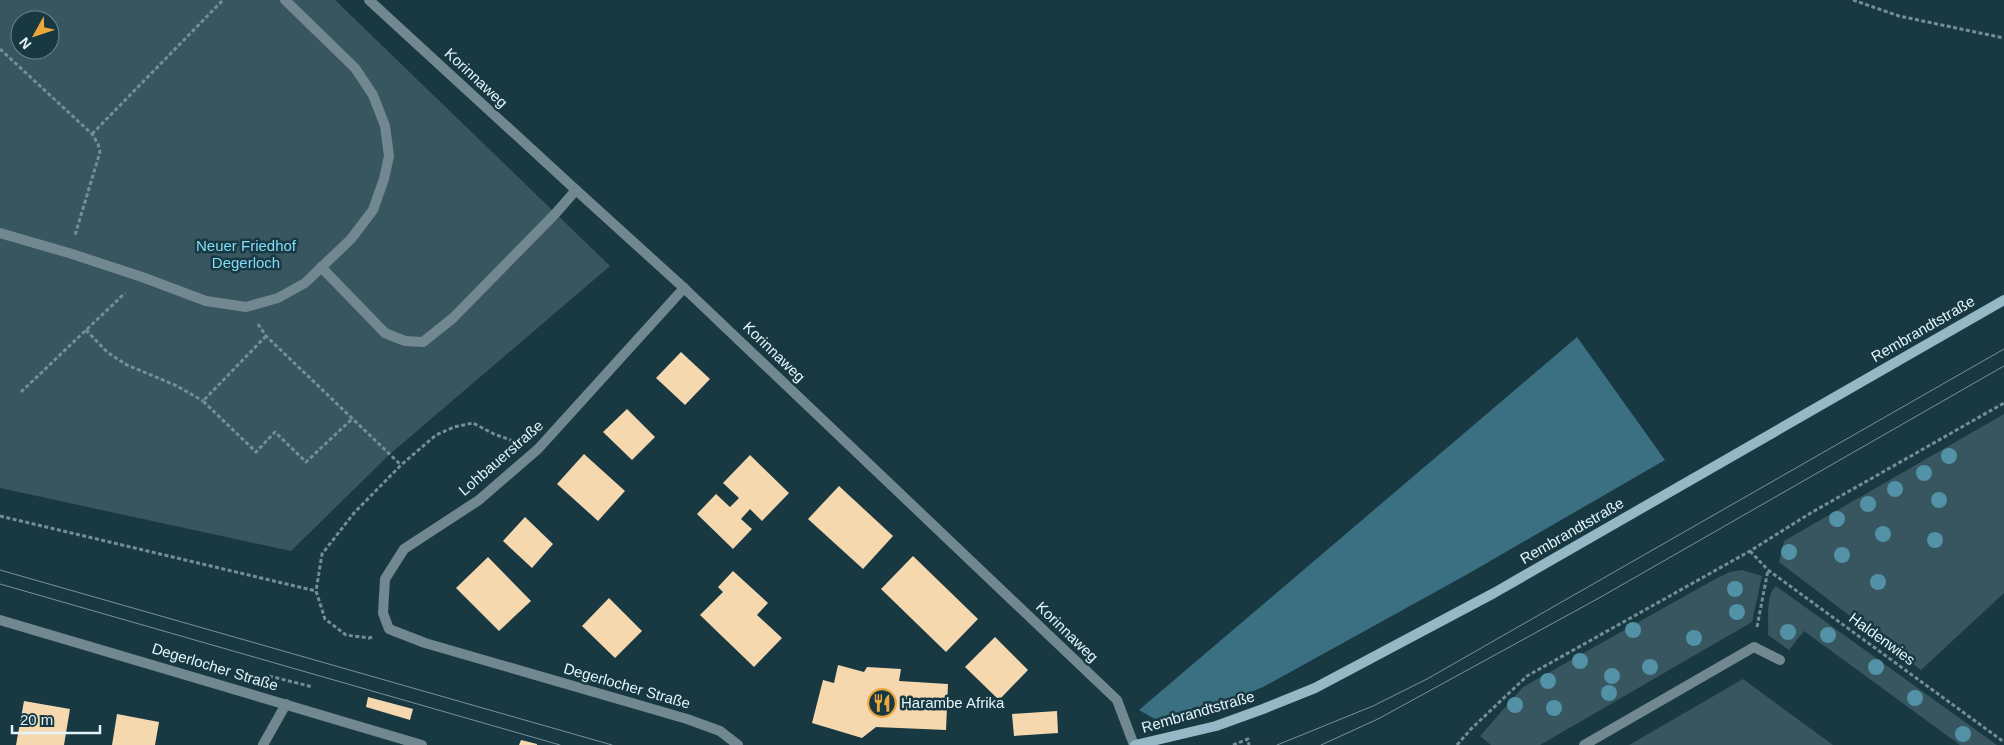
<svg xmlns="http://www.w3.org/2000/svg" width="2004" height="745" viewBox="0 0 2004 745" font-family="Arial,sans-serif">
<rect width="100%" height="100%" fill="#183842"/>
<g fill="#385660" fill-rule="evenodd">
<path d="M0 0H335L610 266 390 454 291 551 0 488ZM20 20H50V50H20Z"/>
<polygon points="2004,414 2004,593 1921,670 1779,562 1784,541"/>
<polygon points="1742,570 1762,576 1752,622 1540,745 1491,745 1480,736 1523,687 1717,578 1730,572"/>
<path d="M1776 586 1997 745H1960L1804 631 1789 650 1768 635C1769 622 1765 595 1776 586Z"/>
<polygon points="1743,679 1833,745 1629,745"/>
</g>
<polygon fill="#3b7082" points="1577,337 1665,460 1466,575 1263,687 1167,726 1139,710"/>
<g fill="#f6d8af">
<polygon points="681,352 710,379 685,405 656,378"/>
<polygon points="627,409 655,437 632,460 603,432"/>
<polygon points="584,454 625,491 598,521 557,484"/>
<polygon points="750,455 789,493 762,521 750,509 741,519 752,529 733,549 697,514 716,494 730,507 739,498 723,483"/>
<polygon points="839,486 893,536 863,569 808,519"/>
<polygon points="525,517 553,544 532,568 503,541"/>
<polygon points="913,556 978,619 946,652 881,589"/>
<polygon points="488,557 531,601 499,631 456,588"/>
<polygon points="733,571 768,603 757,615 782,638 754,667 700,615 723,592 718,587"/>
<polygon points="609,598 642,631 615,658 582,626"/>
<polygon points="995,637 1028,670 999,700 965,667"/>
<polygon points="838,665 864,672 867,667 901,669 899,681 948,684 946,730 876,727 862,738 812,723 823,680 834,683"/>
<polygon points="368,697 413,709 410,720 366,707"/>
<polygon points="24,701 70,709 64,745 16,745"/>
<polygon points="1057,711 1058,733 1014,736 1012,714"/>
<polygon points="117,714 159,722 155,745 112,745"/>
<polygon points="521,740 537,744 537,745 519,745"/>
</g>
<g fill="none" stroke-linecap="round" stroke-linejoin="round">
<g stroke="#748e96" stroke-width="3" stroke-dasharray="4 2.5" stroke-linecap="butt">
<polyline points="1853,0 1899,16 2004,38"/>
<polyline points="0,49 92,134 98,144 100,152 75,235"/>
<polyline points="92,134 223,0"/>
<polyline points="258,324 266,336 401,465"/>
<polyline points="86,330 107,352 125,364 177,386 203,401"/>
<polyline points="266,336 203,401 256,452 275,432 306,462 353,418"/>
<polyline points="21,392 125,293"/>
<polyline points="0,516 316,591"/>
<polyline points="1750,551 1768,570 2004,742"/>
<polyline points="1757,627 1768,570"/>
<polyline points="372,637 369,638 346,635 325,619 316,591 322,554 354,513 401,465 436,435 454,427 473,423 494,434 516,442"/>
<polyline points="269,676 313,687"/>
<polyline points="1233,745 1248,739 1249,745"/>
<polyline points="1457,745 1471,729 1527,676 1750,551 1809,514 2004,403"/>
</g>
<g stroke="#728890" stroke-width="10">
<polyline points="0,233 69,253 142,277 206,301 246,307 278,298 305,283 351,239 373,210 384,179 389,156 385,126 373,95 355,68 285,0"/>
<polyline points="321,267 385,333 405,341 423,342 453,318 555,214 576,190 369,0"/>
<polyline points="1584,745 1754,647 1780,660"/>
</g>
<g stroke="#728890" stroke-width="10">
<polyline points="576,190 684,288 1117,700 1134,745"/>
<polyline points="684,288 538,449 479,500 404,549 385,579 383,613 389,629 425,643 687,719 720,731 738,745"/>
<polyline points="0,620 422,745"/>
<polyline points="263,745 286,704"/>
</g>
<polyline stroke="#94b8c5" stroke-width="10" points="1135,745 1216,726 1263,709 1315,688 1494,593 2004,300"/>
<g stroke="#7a939b" stroke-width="1">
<polyline points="0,570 612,745"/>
<polyline points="0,584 560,745"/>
<polyline points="1277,745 1373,706 1427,679 2004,349"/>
<polyline points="1321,745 1378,719 1599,598 2004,366"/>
</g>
</g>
<g fill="#5392a6">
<circle cx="1949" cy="456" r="8"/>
<circle cx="1924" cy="473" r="8"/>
<circle cx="1895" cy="489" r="8"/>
<circle cx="1939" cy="500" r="8"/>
<circle cx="1868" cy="504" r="8"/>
<circle cx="1837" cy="519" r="8"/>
<circle cx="1883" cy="534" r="8"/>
<circle cx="1935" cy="540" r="8"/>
<circle cx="1789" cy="552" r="8"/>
<circle cx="1842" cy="555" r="8"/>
<circle cx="1878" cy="582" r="8"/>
<circle cx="1735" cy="589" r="8"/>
<circle cx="1737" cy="612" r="8"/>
<circle cx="1633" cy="630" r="8"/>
<circle cx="1788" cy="632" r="8"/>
<circle cx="1828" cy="635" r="8"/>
<circle cx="1694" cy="638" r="8"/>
<circle cx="1580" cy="661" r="8"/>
<circle cx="1650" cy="667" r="8"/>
<circle cx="1876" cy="667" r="8"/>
<circle cx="1612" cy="676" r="8"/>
<circle cx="1548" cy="681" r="8"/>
<circle cx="1609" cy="693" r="8"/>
<circle cx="1915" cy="698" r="8"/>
<circle cx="1515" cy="705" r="8"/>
<circle cx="1554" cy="708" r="8"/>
<circle cx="1963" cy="734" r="8"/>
</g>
<defs>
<symbol id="restaurant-ring" viewBox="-11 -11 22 22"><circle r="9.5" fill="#183842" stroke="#eda83b" stroke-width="1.5"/><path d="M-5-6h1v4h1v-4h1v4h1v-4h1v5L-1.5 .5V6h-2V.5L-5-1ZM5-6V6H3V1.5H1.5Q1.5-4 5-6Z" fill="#eda83b"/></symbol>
</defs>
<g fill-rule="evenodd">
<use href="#restaurant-ring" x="866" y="687" width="32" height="32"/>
</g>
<g text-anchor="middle" stroke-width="5" stroke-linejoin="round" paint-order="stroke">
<g font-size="15" fill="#e3f5fb" stroke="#183842">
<text transform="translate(476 78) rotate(43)" y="5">Korinnaweg</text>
<text transform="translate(1923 329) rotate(-30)" y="5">Rembrandtstraße</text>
<text transform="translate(774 352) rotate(44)" y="5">Korinnaweg</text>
<text transform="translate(501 458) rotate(-41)" y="5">Lohbauerstraße</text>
<text transform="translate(1572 531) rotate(-30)" y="5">Rembrandtstraße</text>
<text transform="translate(1067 632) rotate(44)" y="5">Korinnaweg</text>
<text transform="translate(1882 639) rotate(36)" y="5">Haldenwies</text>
<text transform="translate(215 667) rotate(17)" y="5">Degerlocher Straße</text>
<text transform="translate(627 686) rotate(16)" y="5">Degerlocher Straße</text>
<text transform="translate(1198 712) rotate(-16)" y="5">Rembrandtstraße</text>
</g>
<g font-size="15" fill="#84dbf8" stroke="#183842">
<text x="246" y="251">Neuer Friedhof<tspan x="246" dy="17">Degerloch</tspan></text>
</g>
<g font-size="15" fill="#e3f5fb" stroke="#183842" text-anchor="start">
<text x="901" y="708">Harambe Afrika</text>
</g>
</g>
<g transform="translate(35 35) rotate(230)"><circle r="24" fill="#183842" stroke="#69848c"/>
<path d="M0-4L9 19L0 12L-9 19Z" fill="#eda83b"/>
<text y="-8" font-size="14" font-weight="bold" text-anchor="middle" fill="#e3f5fb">N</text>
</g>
<path d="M12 725v8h88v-8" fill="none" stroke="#e3f5fb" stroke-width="2.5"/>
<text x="20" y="725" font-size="15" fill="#e3f5fb" stroke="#183842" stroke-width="4" paint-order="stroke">20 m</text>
</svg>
